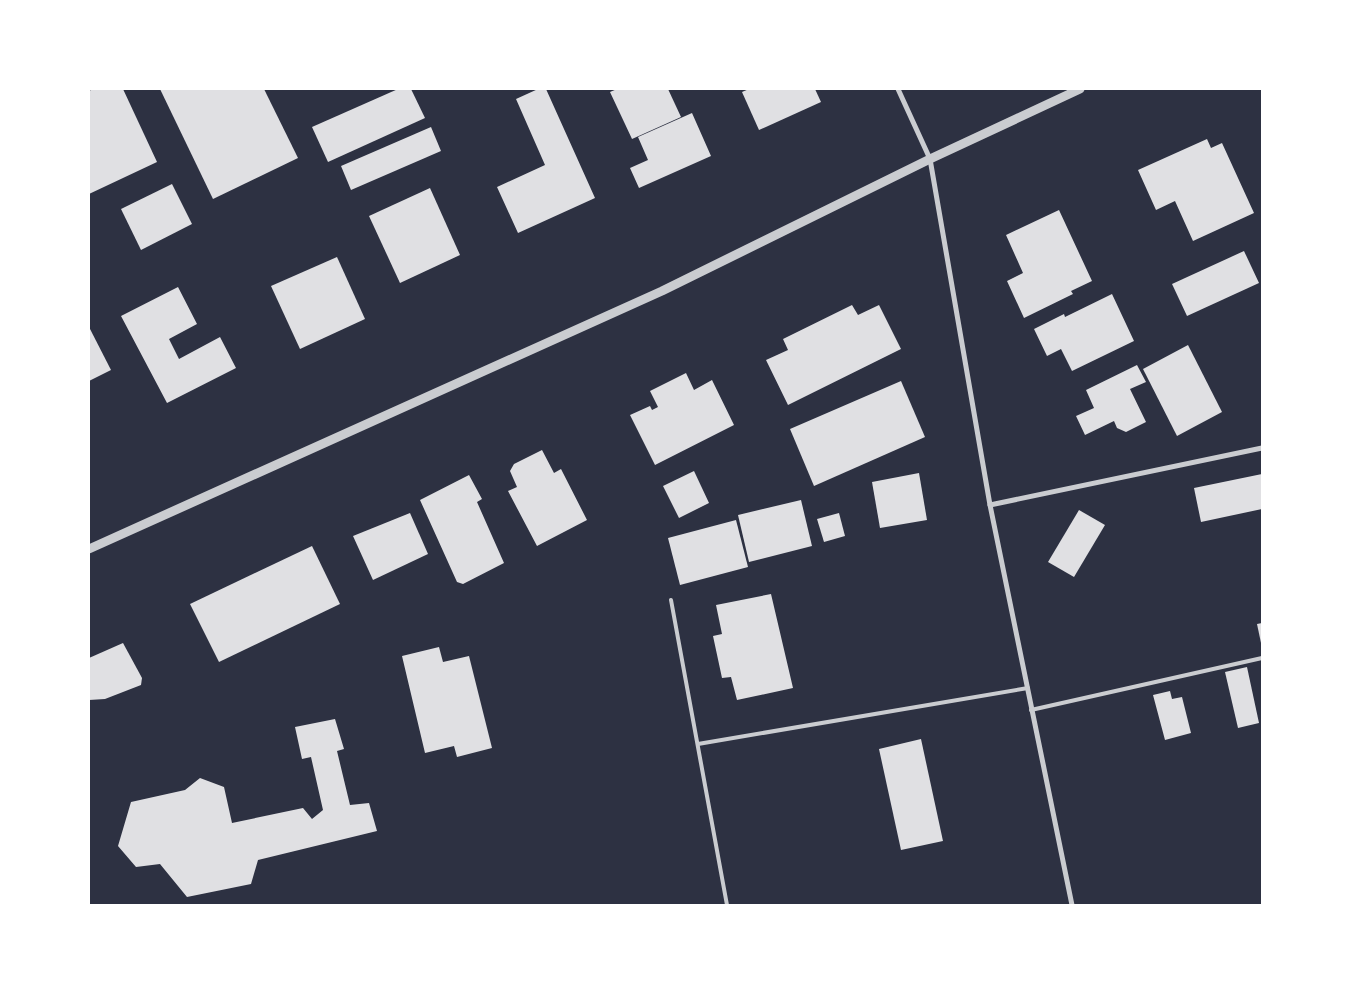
<svg xmlns="http://www.w3.org/2000/svg" width="1351" height="994" viewBox="0 0 1351 994" font-family="'DM Sans',sans-serif">
<rect width="100%" height="100%" fill="#2d3142"/>
<g fill="#e0e0e3">
<polygon points="93,89 123,89 157,162 89,194 89,91"/>
<polygon points="160,89 264,89 298,158 213,199"/>
<polygon points="398,89 411,89 425,118 328,162 312,127"/>
<polygon points="538,89 546,89 595,198 518,233 497,187 545,165 516,99"/>
<polygon points="617,89 668,89 681,117 632,139 610,92"/>
<polygon points="749,89 815,89 821,102 759,130 742,92"/>
<polygon points="692,113 711,156 639,188 630,168 648,160 638,137"/>
<polygon points="431,127 441,151 351,190 341,166"/>
<polygon points="1207,139 1211,148 1222,143 1254,213 1193,241 1175,201 1156,210 1138,170"/>
<polygon points="172,184 192,224 141,250 121,209"/>
<polygon points="430,188 460,255 400,283 369,216"/>
<polygon points="1059,210 1092,281 1071,291 1073,294 1024,318 1007,281 1023,273 1006,235"/>
<polygon points="1244,251 1259,283 1187,316 1172,284"/>
<polygon points="337,257 365,319 300,349 271,286"/>
<polygon points="178,287 197,324 169,339 179,359 220,337 236,368 167,403 121,316"/>
<polygon points="1112,294 1134,341 1072,371 1061,349 1047,356 1034,329 1064,314 1065,317"/>
<polygon points="852,305 858,315 879,305 901,349 788,405 766,360 788,350 783,339"/>
<polygon points="89,327 111,370 89,381"/>
<polygon points="1188,345 1222,412 1177,436 1143,369"/>
<polygon points="1137,365 1146,382 1130,389 1146,422 1126,432 1117,428 1114,421 1085,435 1076,416 1094,408 1086,390"/>
<polygon points="686,373 694,390 712,380 734,425 655,465 630,415 650,406 652,410 658,407 650,391"/>
<polygon points="901,381 925,437 814,486 790,429"/>
<polygon points="542,450 554,473 561,469 587,520 537,546 508,491 517,487 510,471 514,464"/>
<polygon points="694,471 709,503 679,518 663,486"/>
<polygon points="919,473 927,520 880,528 872,482"/>
<polygon points="1262,474 1262,509 1201,522 1194,488"/>
<polygon points="469,475 482,499 477,502 504,563 463,584 457,582 420,500"/>
<polygon points="801,500 812,546 749,562 738,515"/>
<polygon points="1079,510 1105,525 1074,577 1048,562"/>
<polygon points="410,513 428,554 373,580 353,536"/>
<polygon points="839,513 845,536 824,542 817,519"/>
<polygon points="736,520 748,567 680,585 668,538"/>
<polygon points="312,546 340,604 219,662 190,604"/>
<polygon points="771,594 793,688 737,700 731,677 722,678 713,636 722,634 716,605"/>
<polygon points="1262,623 1262,642 1261,643 1257,624"/>
<polygon points="123,643 142,678 141,685 105,699 89,700 89,658"/>
<polygon points="439,647 443,662 469,656 492,748 457,757 454,746 425,753 402,656"/>
<polygon points="1247,667 1259,723 1238,728 1225,672"/>
<polygon points="1170,691 1172,699 1182,697 1191,733 1165,740 1153,695"/>
<polygon points="335,719 344,749 337,751 350,805 369,803 377,831 258,860 251,884 187,897 160,864 136,867 118,846 131,802 185,790 200,778 224,787 232,823 303,808 312,819 323,810 311,757 302,759 295,727"/>
<polygon points="921,739 943,841 901,850 879,749"/>
</g>
<g fill="none" stroke-linecap="round" stroke-linejoin="round">
<g stroke="#caccd0" stroke-width="4">
<polyline points="671,600 727,905"/>
<polyline points="1031,710 1262,658"/>
<polyline points="698,744 1028,688"/>
</g>
<g stroke="#caccd0" stroke-width="5">
<polyline points="898,89 930,159 990,505 1072,905"/>
<polyline points="990,505 1262,448"/>
</g>
<polyline stroke="#caccd0" stroke-width="9" points="89,549 662,291 930,159 1080,89"/>
</g>
<rect width="1351" height="994" fill="none" stroke="#ffffff" stroke-width="180"/>
</svg>
